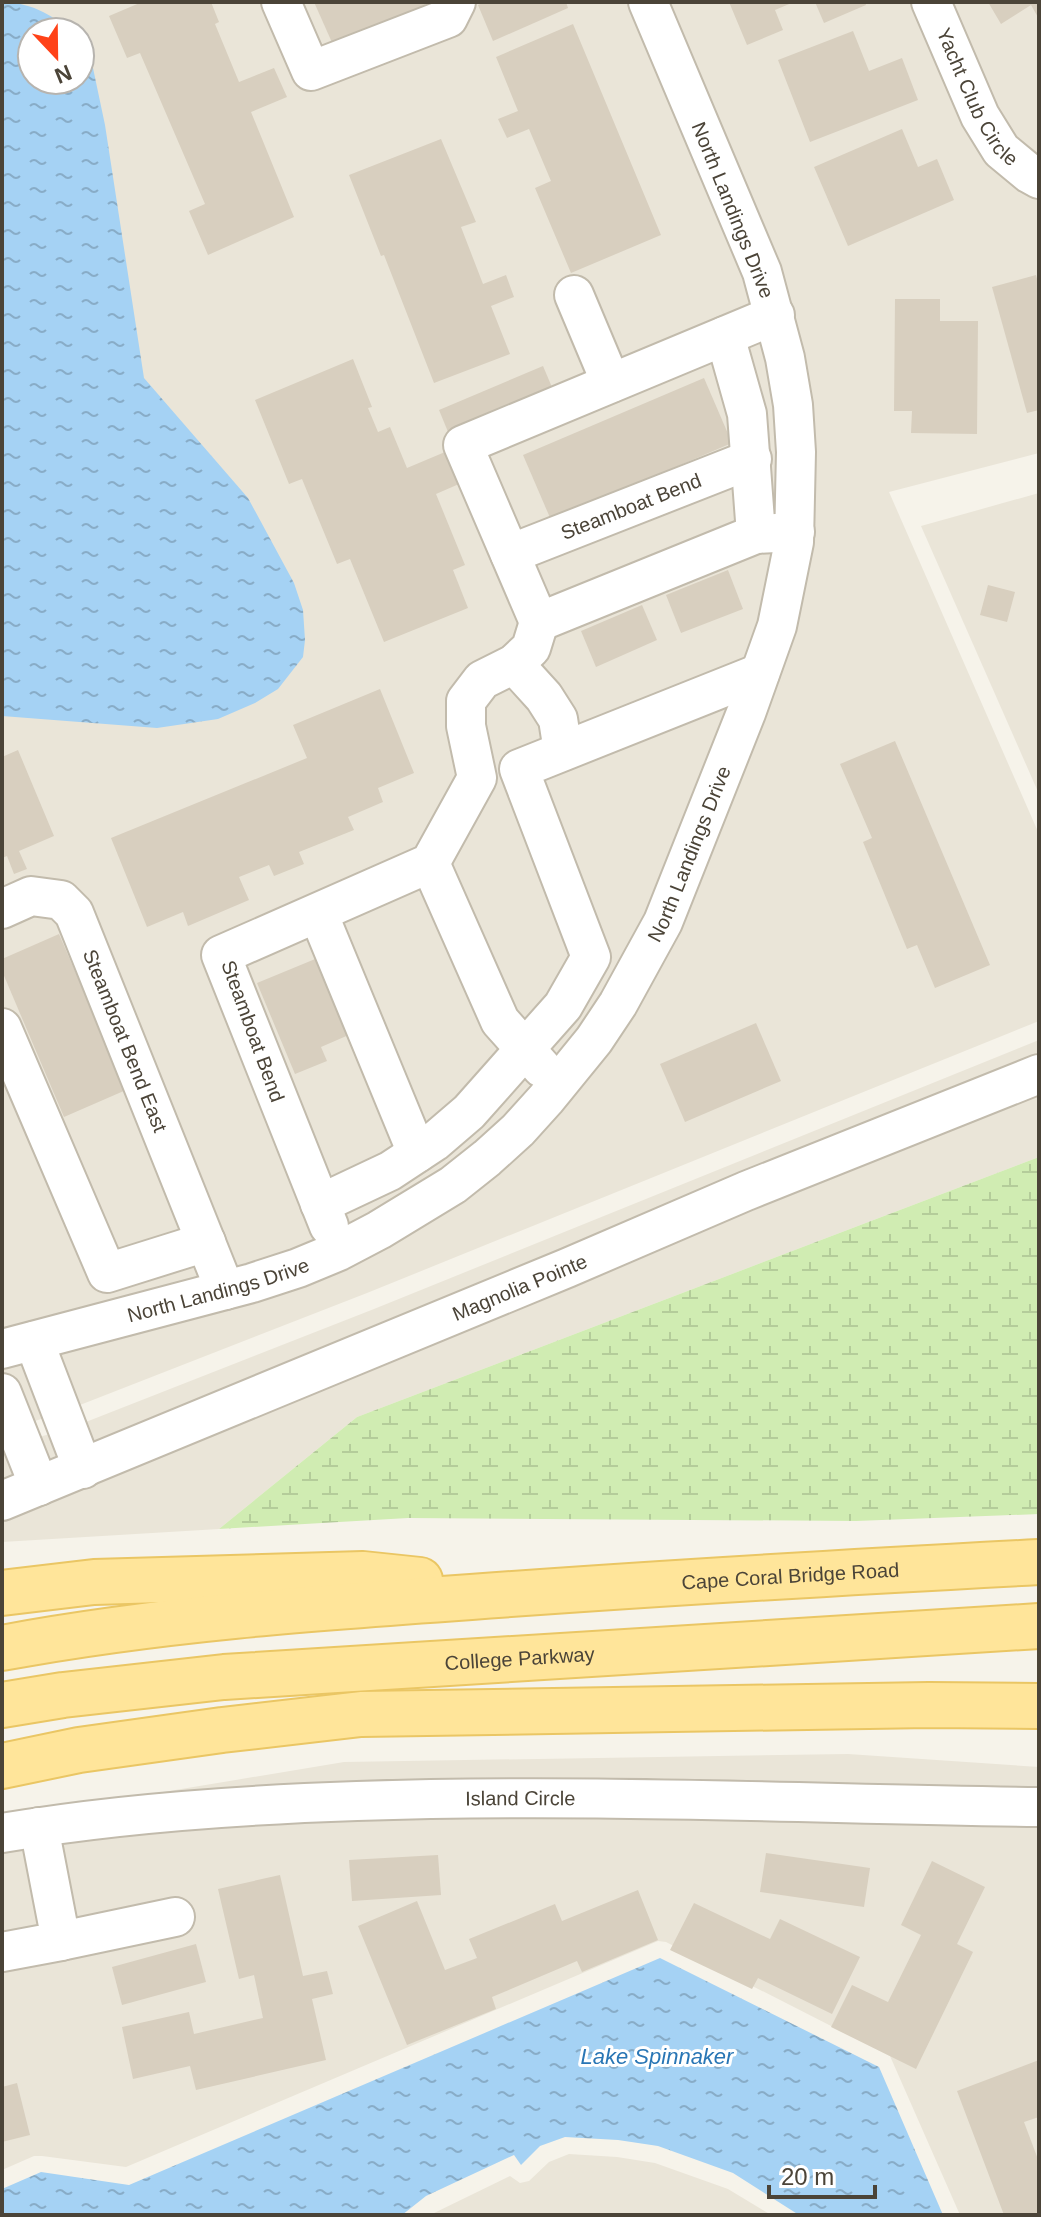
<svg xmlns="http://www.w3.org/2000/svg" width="1041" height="2217" viewBox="0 0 1041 2217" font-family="Arial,sans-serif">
<defs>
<pattern id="wetland-marsh" width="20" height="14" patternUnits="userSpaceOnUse" patternTransform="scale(2)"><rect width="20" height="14" fill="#d0ecb2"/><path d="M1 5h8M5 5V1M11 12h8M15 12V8" fill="none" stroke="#b4cc9a"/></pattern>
<pattern id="water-ripples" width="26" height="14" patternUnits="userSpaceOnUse" patternTransform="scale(2)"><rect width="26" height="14" fill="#a5d2f4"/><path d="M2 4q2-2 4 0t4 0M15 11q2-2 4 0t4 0" fill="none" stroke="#88acc7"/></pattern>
</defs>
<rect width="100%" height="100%" fill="#f6f3ea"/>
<g fill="#eae5d8" fill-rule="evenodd">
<path d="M2 2H1039V453L889 492 1039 834V1021L367 1293 62 1412 2 1432ZM32 32H80V80H32Z"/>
<polygon points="1039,493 1039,794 921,526"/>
<polygon points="1039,1040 1039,1157 357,1417 219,1529 2,1542 2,1451 21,1442 68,1429 374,1309"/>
<polygon points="848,1754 1039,1767 1039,2215 960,2215 890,2056 666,1942 658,1941 126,2167 42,2156 34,2156 2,2170 2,1824 103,1802 344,1762"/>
<polygon points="569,2154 617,2157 655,2163 728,2189 771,2215 430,2215 510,2176 520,2183 529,2181 549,2162"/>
</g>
<polygon fill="url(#wetland-marsh)" points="1039,1157 1039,1514 856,1521 408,1518 219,1529 357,1417"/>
<g fill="url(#water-ripples)">
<path d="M2 2C26 2 54 13 68 32H32V80H80V50L93 68 105 125 144 378 248 498 294 583 303 610 305 640 303 657 278 689 255 703 218 719 157 728 2 716Z"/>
<polygon points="660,1958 879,2067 943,2215 799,2215 733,2173 658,2146 618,2140 565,2137 540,2146 521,2165 514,2155 426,2196 402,2215 2,2215 2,2189 41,2172 129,2185"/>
</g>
<g fill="#d8cfbf">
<polygon points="142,2 211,2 219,22 215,24 239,82 274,68 287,97 251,112 294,217 208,255 189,211 205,204 140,53 127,58 109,16"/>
<polygon points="314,2 424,2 426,7 334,47"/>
<polygon points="485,2 566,2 568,8 493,41 478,5"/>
<polygon points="729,2 794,2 775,10 783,30 747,45"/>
<polygon points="815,2 865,2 866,5 824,23"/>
<polygon points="988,2 1039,2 1039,19 1031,5 1001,24"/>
<polygon points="573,24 661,235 571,273 535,188 551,181 529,129 507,138 498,119 518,111 496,57"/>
<polygon points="853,31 869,71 902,58 918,100 810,142 778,60"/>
<polygon points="902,129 918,167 937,159 954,200 848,246 814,167"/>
<polygon points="441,139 476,222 461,227 483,284 506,275 514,297 491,306 510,354 434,383 384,255 381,256 349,175"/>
<polygon points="1036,275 1039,286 1039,410 1027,413 992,287"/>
<polygon points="895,299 940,299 940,321 978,321 977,434 911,433 912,411 894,411"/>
<polygon points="353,359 372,407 368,408 378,432 390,427 407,468 445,452 459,484 436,494 465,565 453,570 468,608 384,642 350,559 337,564 302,479 289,484 255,400"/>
<polygon points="543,366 557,399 453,444 439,410"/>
<polygon points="704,378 732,443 551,520 523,455"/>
<polygon points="728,570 743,609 681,633 666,595"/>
<polygon points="988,585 1015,592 1007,622 980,615"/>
<polygon points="642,605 657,640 596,667 581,631"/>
<polygon points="380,689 414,773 378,788 383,802 348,817 354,830 299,852 304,864 274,876 269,865 239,877 249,900 188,926 183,912 147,927 111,838 307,758 293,725"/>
<polygon points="895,741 990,965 935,988 917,945 907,949 863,842 872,838 840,764"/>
<polygon points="18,750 54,836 19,851 27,869 14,874 7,856 2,858 2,757"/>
<polygon points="59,934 126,1090 64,1117 2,971 2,959"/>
<polygon points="320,957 351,1034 321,1047 327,1061 295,1074 257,983"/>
<polygon points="756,1023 781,1081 685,1122 660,1064"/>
<polygon points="766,1853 870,1868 864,1907 760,1892"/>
<polygon points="438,1855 441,1895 352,1901 349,1860"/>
<polygon points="932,1861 985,1887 957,1944 973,1952 916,2069 831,2027 852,1985 888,2002 921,1935 901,1925"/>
<polygon points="280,1875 303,1976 327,1971 333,1994 312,1999 326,2060 196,2090 190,2066 133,2079 122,2027 189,2012 194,2034 263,2018 254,1975 239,1979 218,1889"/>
<polygon points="638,1890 658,1940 582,1972 577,1961 492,1997 496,2009 407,2045 358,1926 417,1901 445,1970 477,1958 469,1939 555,1904 562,1921"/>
<polygon points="694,1903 770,1939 780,1919 860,1957 832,2014 758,1978 752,1989 670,1950"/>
<polygon points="196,1944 206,1982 122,2005 112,1967"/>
<polygon points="1039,2060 1039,2117 1024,2122 1039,2162 1039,2215 1004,2215 957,2091"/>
<polygon points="17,2083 30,2135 2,2142 2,2087"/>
</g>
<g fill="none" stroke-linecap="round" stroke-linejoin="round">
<defs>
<g id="minor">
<polyline points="281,2 311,71 448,18 456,2"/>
<path id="s1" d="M931 2 980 116 1001 150 1030 174 1039 179"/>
<polyline points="574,295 611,383"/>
<polyline points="775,315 463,445 539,622 756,534 795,532"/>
<polyline points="725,336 747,414 756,534"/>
<path id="s2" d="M510 554 752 459"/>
<polyline points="514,664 544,697 558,719 563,751"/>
<polyline points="430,863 500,1021 542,1068"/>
<path id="s3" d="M2 909 31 896 61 900 74 913 225 1290"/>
<polyline points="318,913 417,1153"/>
<polyline points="2,1028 107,1273 206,1242"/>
<polyline points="320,1204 390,1171 434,1142 469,1112 563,1006 591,957 519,769 760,673"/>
<polyline points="329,1226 221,955 430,863 477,778 466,726 466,701 482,680 514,664 531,648 539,622"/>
<polyline points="34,1341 83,1469"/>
<path id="s4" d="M2 1349 252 1283 298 1268 339 1251 379 1230 453 1185 487 1158 518 1130 546 1099 594 1040 618 1004 663 922 746 713 777 626 794 542 796 452 793 405 785 358 762 272 648 2"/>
<polyline points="2,1393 39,1486"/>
<path id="s5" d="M2 1501 567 1268 746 1191 1039 1074"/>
<path id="s6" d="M2 1833C119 1813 238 1805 357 1801 584 1793 812 1804 1039 1807"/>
<polyline points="61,1941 175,1917"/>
<polyline points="2,1952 61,1941 39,1827"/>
</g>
<g id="major">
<polyline points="2,1593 94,1582 363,1574 420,1580"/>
<path id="s7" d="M2 1648C157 1619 314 1608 471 1597 660 1583 850 1572 1039 1562"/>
<path id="s8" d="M2 1705 63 1695 224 1677 1039 1626"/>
<polyline points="2,1766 79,1750 222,1730 361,1714 929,1705 1039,1706"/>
</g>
</defs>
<use href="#minor" stroke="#c2bbac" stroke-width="42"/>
<use href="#major" stroke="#eac664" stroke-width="48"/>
<use href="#minor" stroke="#fff" stroke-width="38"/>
<use href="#major" stroke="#ffe59a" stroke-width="44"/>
</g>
<g text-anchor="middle" stroke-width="6" stroke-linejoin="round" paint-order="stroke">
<g font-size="20" fill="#4b4438" stroke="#fff">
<text dy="7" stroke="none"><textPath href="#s1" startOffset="106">Yacht Club Circle</textPath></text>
<text transform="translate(733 210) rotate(68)" y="7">North Landings Drive</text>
<text dy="7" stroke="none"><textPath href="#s2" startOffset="130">Steamboat Bend</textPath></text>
<text dy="7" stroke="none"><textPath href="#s4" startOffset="896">North Landings Drive</textPath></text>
<text transform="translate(253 1031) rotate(70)" y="7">Steamboat Bend</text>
<text dy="7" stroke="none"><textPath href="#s3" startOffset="218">Steamboat Bend East</textPath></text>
<text dy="7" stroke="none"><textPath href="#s5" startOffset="560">Magnolia Pointe</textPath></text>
<text dy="7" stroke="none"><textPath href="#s4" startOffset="224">North Landings Drive</textPath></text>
<text dy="7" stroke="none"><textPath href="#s7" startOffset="792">Cape Coral Bridge Road</textPath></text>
<text dy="7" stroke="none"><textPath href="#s8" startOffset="520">College Parkway</textPath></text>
<text dy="7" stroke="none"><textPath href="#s6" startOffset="520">Island Circle</textPath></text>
</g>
<g font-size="22" font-style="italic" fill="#2976b5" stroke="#fff">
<text x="657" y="2064">Lake Spinnaker</text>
</g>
</g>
<rect width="1041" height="2217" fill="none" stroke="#4b4438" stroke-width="8"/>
<g transform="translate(56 56) rotate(158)"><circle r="38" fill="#ffffff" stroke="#b7b4af" stroke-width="2"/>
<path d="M0-6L14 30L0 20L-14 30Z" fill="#ff4218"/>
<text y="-12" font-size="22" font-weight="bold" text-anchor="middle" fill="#4b4438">N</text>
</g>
<path d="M769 2185v12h106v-12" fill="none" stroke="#4b4438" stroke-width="4"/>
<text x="781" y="2185" font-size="24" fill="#4b4438" stroke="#ffffff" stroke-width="6" paint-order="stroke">20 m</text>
</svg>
